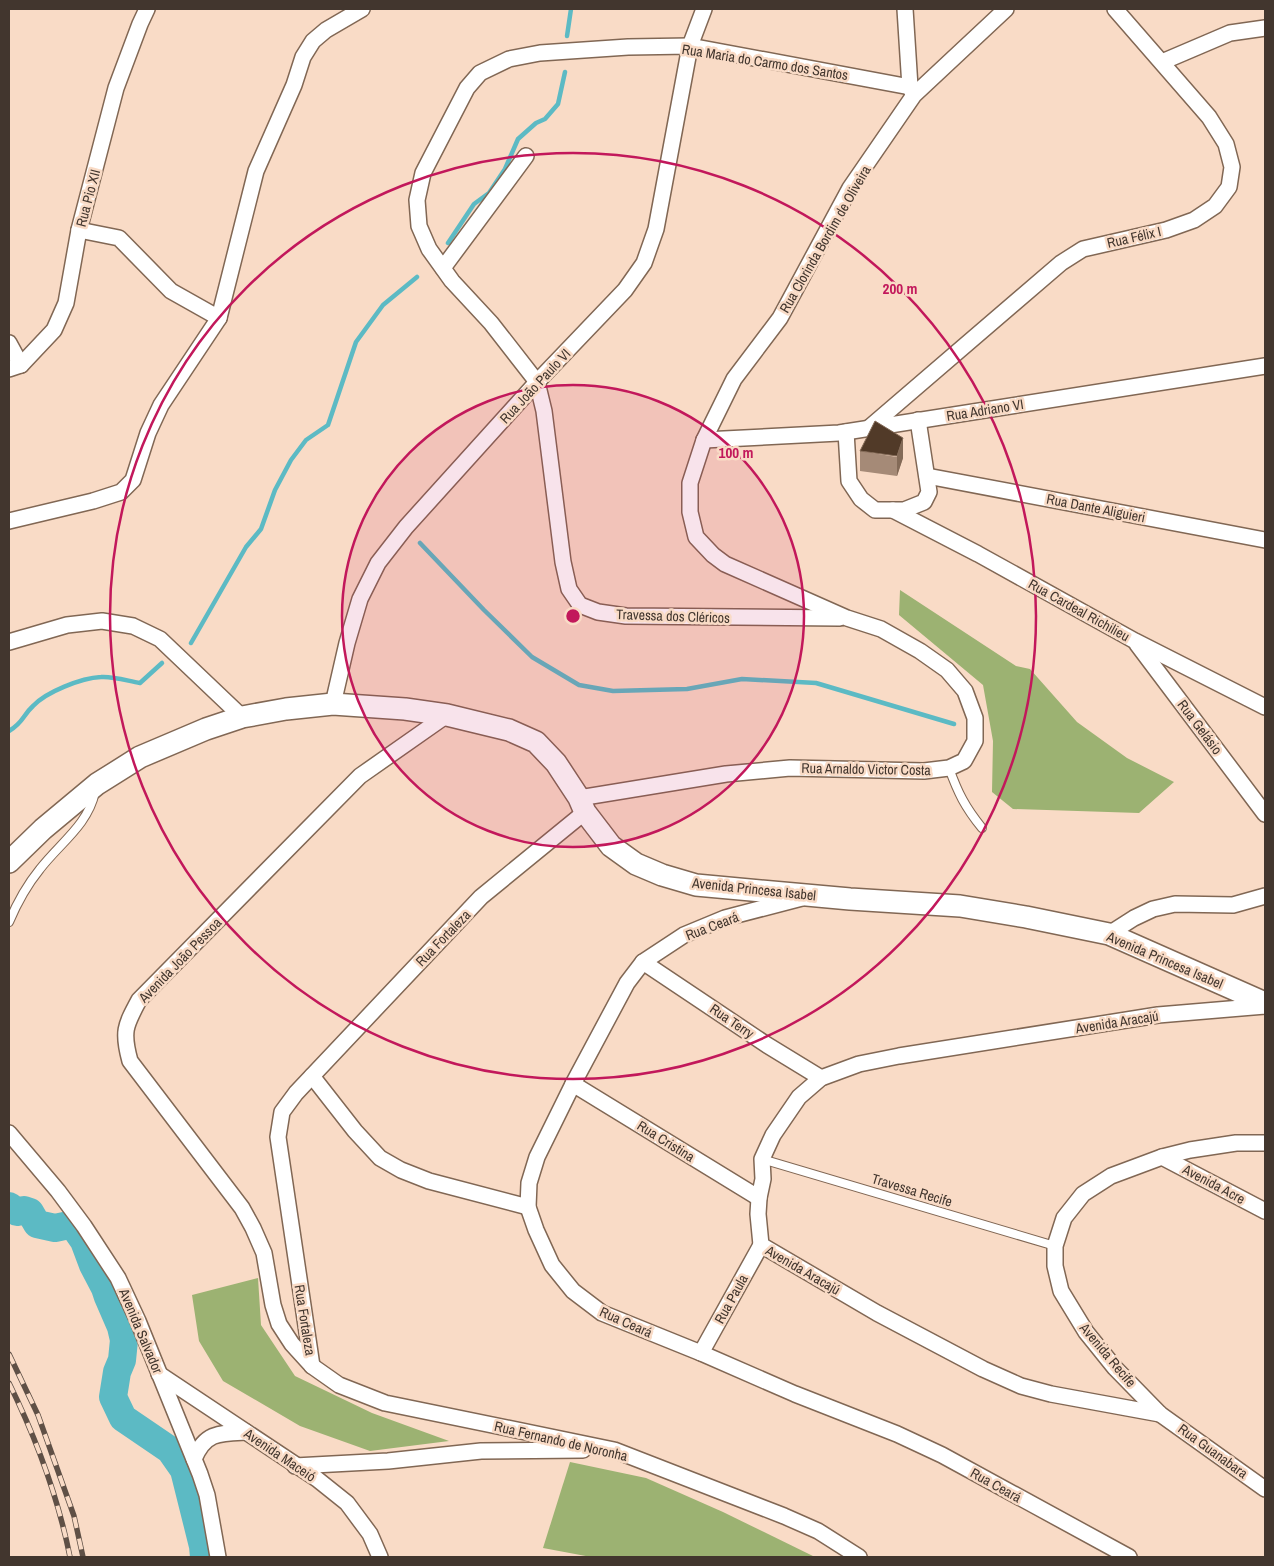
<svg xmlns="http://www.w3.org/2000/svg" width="1274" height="1566" viewBox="0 0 1274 1566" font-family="'Archivo Narrow',sans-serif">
<rect width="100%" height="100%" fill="#f9dbc6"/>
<g fill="#9cb272">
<polygon points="900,590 1016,666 1030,669 1077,722 1127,758 1174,782 1139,813 1013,809 992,792 993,741 983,685 899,615"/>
<polygon points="258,1278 261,1325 295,1376 372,1413 449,1441 370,1451 300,1426 223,1381 199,1341 192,1295"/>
<polygon points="570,1462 646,1478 723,1512 815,1557 591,1557 543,1548"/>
</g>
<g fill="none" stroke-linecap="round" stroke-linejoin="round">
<g stroke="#5cbac4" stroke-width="4.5">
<polyline points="567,36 571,9"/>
<polyline points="448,243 474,204 489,193 505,169 518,139 536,123 545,119 558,104 565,72"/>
<polyline points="420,543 484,610 532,657 579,685 613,691 687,689 742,679 816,683 954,724"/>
<polyline points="191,643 246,547 261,529 275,490 291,460 306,440 328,425 356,342 383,305 417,277"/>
<path d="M9 731C24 722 22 716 33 706 46 692 81 678 101 677 113 676 128 681 140 683L162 663"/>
</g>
<polyline stroke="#5cbac4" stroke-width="28" points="9,1206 17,1212 24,1210 30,1212 37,1224 55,1228 69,1225 75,1228 84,1241 93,1265 105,1288 108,1297 121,1327 124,1340 122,1360 117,1372 113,1397 123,1418 170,1450 184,1470 203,1546 204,1557"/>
<defs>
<g id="lane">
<path d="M949 768C958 793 965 807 982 828"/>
<path d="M9 922C17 903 27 885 40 869 60 843 88 825 95 792"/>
<polyline points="762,1159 1055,1246"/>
</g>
<g id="street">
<polyline points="905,9 910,87 913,94"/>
<polyline points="1162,62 1230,33 1265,28"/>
<polyline points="79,230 119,238 171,291 219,318"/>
<polyline points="443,268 526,156"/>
<polyline points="9,343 21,365"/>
<polyline points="9,369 21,365 54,330 66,303 79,230 116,88 140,24 147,9"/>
<polyline points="870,427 1061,263 1083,249 1166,230 1194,220 1215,206 1229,187 1232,167 1226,144 1209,117 1115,9"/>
<polyline points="846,432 849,481 861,499 875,510 904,510 924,502 929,492 918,420"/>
<polyline points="704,440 839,433 1265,366"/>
<polyline points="927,476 1265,540"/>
<polyline points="893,510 978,554 1135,641 1265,707"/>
<polyline points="9,521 93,501 121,492 133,480 148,433 161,405 219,318 256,171 294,85 303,57 313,41 326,30 362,9"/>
<polyline points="840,618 626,616 598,612 580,605 569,589 563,562 544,411 537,382 491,323 452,281 429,249 419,226 417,200 423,173 467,88 480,73 509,59 540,53 628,47 690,46 910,87"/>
<polyline points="9,642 67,625 102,621 133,626 160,639 242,717"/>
<polyline points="1137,644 1265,814"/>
<polyline points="333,704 347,643 360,599 378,563 406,527 537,382 625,290 644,263 656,229 690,46 704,9"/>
<path d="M447 715 360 776 139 1000C125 1026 122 1032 130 1061L242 1208 253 1228 264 1253 273 1305 279 1324 292 1344 312 1366 339 1385 385 1403 614 1450 784 1516 818 1531 859 1557"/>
<polyline points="579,798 726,774 790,768 924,771 949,768 964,761 975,741 975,718 965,691 947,670 920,651 881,629 847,618 725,564 713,555 696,537 690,512 690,483 704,440 734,379 780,318 850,188 914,95 1006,9"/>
<polyline points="802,898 725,918 684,935 643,962 627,983 573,1084 537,1157 529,1183 528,1207 536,1230 552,1265 573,1291 602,1313 701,1353 795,1394 897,1434 942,1455 1129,1557"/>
<polyline points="1109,934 1134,918 1153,909 1175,904 1233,905 1265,896"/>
<polyline points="643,962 767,1045 821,1078"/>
<polyline points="312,1076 355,1131 380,1158 401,1170 429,1181 528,1207"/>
<polyline points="573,1084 759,1198"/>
<polyline points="9,1133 58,1191 84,1226 118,1278 138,1321 200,1474 207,1495 218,1557"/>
<polyline points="1265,1143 1236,1143 1190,1150 1162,1157 1111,1176 1083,1194 1064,1218 1055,1246 1055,1266 1061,1291 1086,1332 1115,1368 1160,1414 1265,1489"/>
<polyline points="1162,1157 1265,1211"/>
<polyline points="701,1353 761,1245"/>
<polyline points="312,1366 278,1137 282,1112 296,1093 481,897 585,812"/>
<polyline points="159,1374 317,1479 347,1503 370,1534 380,1557"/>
<polyline points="1160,1414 1051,1394 1021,1386 983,1369 877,1313 761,1245 758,1214 759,1198 763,1179 762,1159 773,1135 799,1097 821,1078 859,1064 899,1056 1158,1015 1265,1006"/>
<path d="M194 1459C205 1432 220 1433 246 1432"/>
<polyline points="295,1466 388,1461 481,1451 583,1450"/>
</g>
<polyline id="secondary" points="9,862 43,829 97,784 140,757 206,729 242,717 286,709 333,704 405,709 447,715 509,730 536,742 556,763 579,798 585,812 611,846 636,864 662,875 696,885 850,899 960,906 1026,917 1109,934 1265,1003"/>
</defs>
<use href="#lane" stroke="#816754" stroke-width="10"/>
<use href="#street" stroke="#816754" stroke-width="18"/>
<use href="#secondary" stroke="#816754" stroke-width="24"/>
<use href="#lane" stroke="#fff" stroke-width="8"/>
<use href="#street" stroke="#fff" stroke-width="15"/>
<use href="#secondary" stroke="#fff" stroke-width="21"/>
<defs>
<g id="rail">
<polyline points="9,1354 38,1415 74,1516 83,1557"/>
<path d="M9 1383C36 1438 58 1497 70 1557"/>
</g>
</defs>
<use href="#rail" stroke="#5f5046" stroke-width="5.5"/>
<use href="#rail" stroke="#f9dbc6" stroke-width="4" stroke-dasharray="11" stroke-linecap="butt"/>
</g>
<polygon fill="#a58a77" points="860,451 903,458 897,476 860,471"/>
<polygon fill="#836a57" points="903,438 903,458 897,476 897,456"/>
<polygon fill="#513a28" stroke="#836a57" points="875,421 903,438 897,456 860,451"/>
<circle cx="573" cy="616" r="231" fill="#c2185b" fill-opacity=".12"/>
<g fill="none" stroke="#c2185b" stroke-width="2.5">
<circle cx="573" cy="616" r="231"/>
<circle cx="573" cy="616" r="463"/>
</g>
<g text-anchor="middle" stroke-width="5" stroke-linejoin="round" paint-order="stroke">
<g font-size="14" fill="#42362e" stroke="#f9dbc6">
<text transform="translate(765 62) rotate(9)" y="5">Rua Maria do Carmo dos Santos</text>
<text transform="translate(88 198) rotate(-75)" y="5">Rua Pio XII</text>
<text transform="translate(1134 237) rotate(-13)" y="5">Rua Félix I</text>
<text transform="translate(825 239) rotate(-60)" y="5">Rua Clorinda Bordim de Oliveira</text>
<text transform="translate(535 386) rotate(-47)" y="5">Rua João Paulo VI</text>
<text transform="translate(985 410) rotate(-9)" y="5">Rua Adriano VI</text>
<text transform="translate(1096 508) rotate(11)" y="5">Rua Dante Aliguieri</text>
<text transform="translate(1079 610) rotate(29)" y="5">Rua Cardeal Richilieu</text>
<text transform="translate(673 616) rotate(2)" y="5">Travessa dos Cléricos</text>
<text transform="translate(1200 727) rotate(53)" y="5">Rua Gelásio</text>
<text transform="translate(866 769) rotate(1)" y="5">Rua Arnaldo Victor Costa</text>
<text transform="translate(754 889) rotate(6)" y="5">Avenida Princesa Isabel</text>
<text transform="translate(712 926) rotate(-21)" y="5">Rua Ceará</text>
<text transform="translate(443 938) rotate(-46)" y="5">Rua Fortaleza</text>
<text transform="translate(180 960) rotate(-46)" y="5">Avenida João Pessoa</text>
<text transform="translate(1165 960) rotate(23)" y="5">Avenida Princesa Isabel</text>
<text transform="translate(732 1021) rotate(34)" y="5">Rua Terry</text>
<text transform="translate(1117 1022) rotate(-9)" y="5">Avenida Aracajú</text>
<text transform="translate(666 1141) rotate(32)" y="5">Rua Cristina</text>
<text transform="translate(1214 1184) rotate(28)" y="5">Avenida Acre</text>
<text transform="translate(912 1190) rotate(17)" y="5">Travessa Recife</text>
<text transform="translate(803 1270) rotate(30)" y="5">Avenida Aracajú</text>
<text transform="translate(731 1299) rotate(-61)" y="5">Rua Paula</text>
<text transform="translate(305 1320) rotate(81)" y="5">Rua Fortaleza</text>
<text transform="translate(626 1322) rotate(24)" y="5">Rua Ceará</text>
<text transform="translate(141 1331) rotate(67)" y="5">Avenida Salvador</text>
<text transform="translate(1108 1355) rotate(50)" y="5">Avenida Recife</text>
<text transform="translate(561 1441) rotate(13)" y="5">Rua Fernando de Noronha</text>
<text transform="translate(1213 1451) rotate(36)" y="5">Rua Guanabara</text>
<text transform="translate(280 1455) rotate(34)" y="5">Avenida Maceió</text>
<text transform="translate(996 1485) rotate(29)" y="5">Rua Ceará</text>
</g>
</g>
<circle cx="573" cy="616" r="8" fill="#c2185b" stroke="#f9dbc6" stroke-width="2.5"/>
<g font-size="15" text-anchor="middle" font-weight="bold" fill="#c2185b" stroke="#f9dbc6" stroke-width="5" stroke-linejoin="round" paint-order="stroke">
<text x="900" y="294">200 m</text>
<text x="736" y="458">100 m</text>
</g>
<rect width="1274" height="1566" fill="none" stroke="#42362e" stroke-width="20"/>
</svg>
